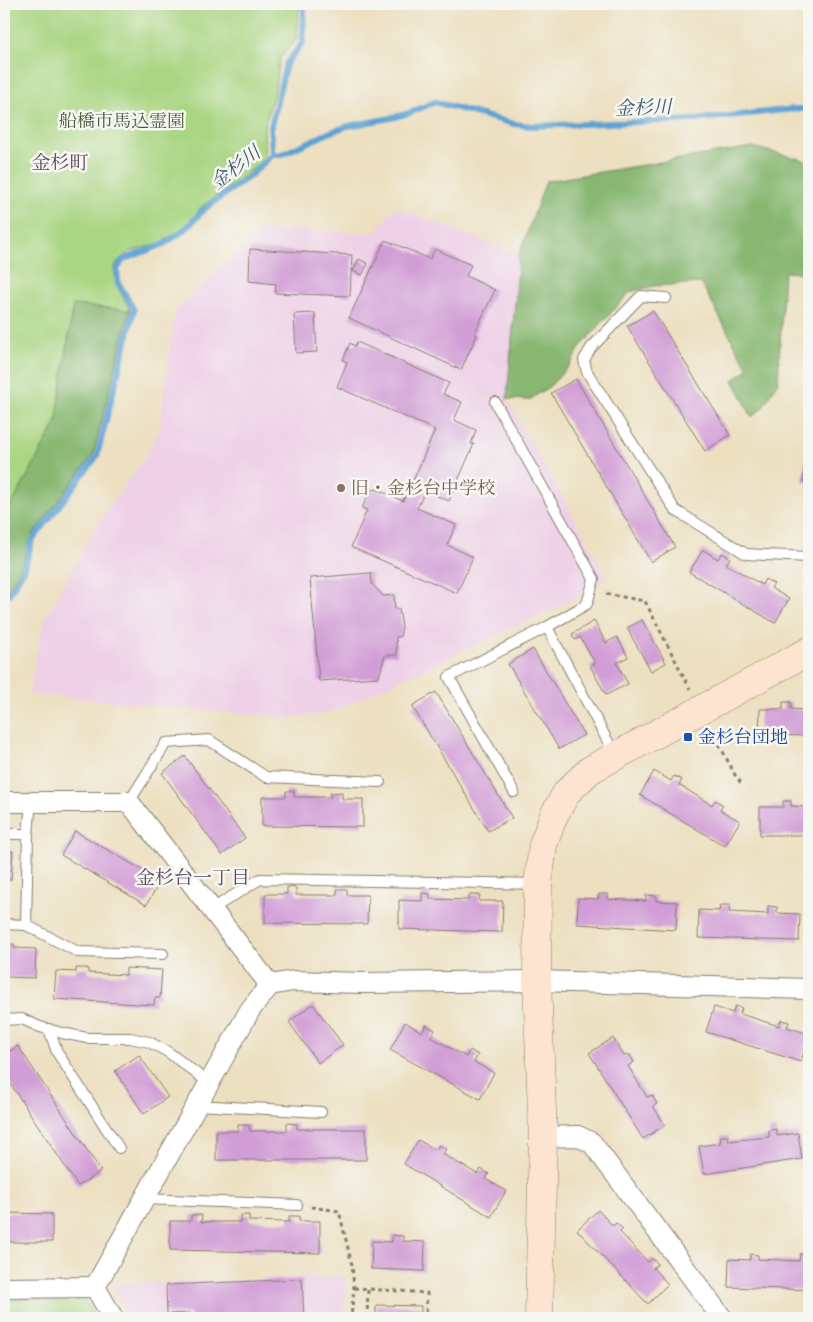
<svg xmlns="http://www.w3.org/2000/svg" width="813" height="1322" viewBox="0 0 813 1322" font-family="Vollkorn,'Noto Serif JP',serif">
<rect width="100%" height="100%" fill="#f6f6f2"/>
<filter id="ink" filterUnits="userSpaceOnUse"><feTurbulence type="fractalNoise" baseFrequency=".02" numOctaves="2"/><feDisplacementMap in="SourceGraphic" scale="10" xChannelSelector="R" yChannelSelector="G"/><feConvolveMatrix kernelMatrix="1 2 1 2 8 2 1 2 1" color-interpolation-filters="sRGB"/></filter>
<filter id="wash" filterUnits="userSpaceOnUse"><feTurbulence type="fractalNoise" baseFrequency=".0096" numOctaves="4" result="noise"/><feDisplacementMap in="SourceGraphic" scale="20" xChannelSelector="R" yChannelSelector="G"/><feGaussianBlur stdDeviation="1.12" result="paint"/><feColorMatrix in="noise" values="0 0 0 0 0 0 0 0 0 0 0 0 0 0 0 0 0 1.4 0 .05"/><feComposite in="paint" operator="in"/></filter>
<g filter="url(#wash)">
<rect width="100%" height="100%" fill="#ede0c1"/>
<g fill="#eed0e7">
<polygon points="395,207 519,255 507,399 602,567 607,578 574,599 329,713 290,718 29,694 43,622 102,517 145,458 159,431 175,310 261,230 374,233"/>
<polygon points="346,1276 345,1318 130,1318 111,1284"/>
</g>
<g fill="#aad683" stroke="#637950">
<polygon points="4,4 299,4 297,39 280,58 274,94 264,127 265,158 250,171 200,208 191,222 163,242 130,252 118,261 114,268 116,284 130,310 93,455 33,534 20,569 8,592 4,595"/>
<polygon points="4,1299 85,1299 95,1318 4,1318"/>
</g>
<g fill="#87b771" stroke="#526a46">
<polygon points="752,147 804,160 809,164 809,273 784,272 778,382 763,407 752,417 733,380 748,369 701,283 654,286 630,292 581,346 570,365 550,386 529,400 507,399 519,255 546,181"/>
<polygon points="73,305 130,310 93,455 33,534 20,569 8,592 4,595 4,515 16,497 56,423"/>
</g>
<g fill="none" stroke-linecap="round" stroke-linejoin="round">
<g stroke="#5ea3d3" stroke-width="6">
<polyline points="272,155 271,126 286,64 303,42 304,4"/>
<polyline points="4,598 9,594 24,570 32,541 97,456 134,310 118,282 117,269 123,260 164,244 187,228 203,210 251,175 272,155 282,154 331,132 348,126 391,118 409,113 435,102 514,124 530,126 691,120 794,109 809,109"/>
</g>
</g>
<g id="blocks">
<g fill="#d19dd6">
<polygon points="385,240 430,259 435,249 471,265 466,276 495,290 474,334 477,335 461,370 349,318"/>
<polygon points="250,249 352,255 350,296 275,293 276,284 249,281"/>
<polygon points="359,259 368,264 362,275 353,271"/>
<polygon points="653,311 730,435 705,451 627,326"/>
<polygon points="315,313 317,352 296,353 294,314"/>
<polygon points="357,342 449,383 443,394 462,402 454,420 476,430 471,444 474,444 449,501 426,491 427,488 413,481 435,430 337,387 347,362 343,360 350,343 355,346"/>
<polygon points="576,379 675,547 651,562 551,393"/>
<polygon points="806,450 809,451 809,482 803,482"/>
<polygon points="410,485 425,492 417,508 456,525 447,545 473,557 457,593 351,547 367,510 362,508 371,489 375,490 376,489 403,501"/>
<polygon points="703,550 718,559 722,553 730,558 726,564 762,585 765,579 774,584 771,588 789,599 775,623 689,572"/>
<polygon points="371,573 372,584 383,596 394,595 395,609 399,609 402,627 400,637 396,637 397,655 385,655 379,677 319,681 310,578"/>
<polygon points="642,620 666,663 651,671 627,628"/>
<polygon points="594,621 606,643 617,637 628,657 617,663 628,684 606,695 590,666 595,663 580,637 575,640 572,634"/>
<polygon points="533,649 584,735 559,749 508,664"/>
<polygon points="436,692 512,818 488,831 412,706"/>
<polygon points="783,702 791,702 791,709 809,710 809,736 759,735 760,709 783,709"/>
<polygon points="185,756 245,838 222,855 162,773"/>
<polygon points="654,771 671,781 674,776 682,780 679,785 712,805 715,800 723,805 720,810 740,821 725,846 640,795"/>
<polygon points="286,791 294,791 294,797 331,797 330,793 342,792 342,799 363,799 363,827 262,826 262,797 286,797"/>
<polygon points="783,801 791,801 791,806 809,807 809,835 760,835 760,807 783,807"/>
<polygon points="75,831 161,881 146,905 61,855"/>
<polygon points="4,851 13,851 11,880 4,880"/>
<polygon points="287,887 296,888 296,895 337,895 337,889 347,889 347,895 368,895 367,924 265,923 265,894 287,894"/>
<polygon points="422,893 430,894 430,899 469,900 469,895 480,895 479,901 503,901 502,932 399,929 399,900 422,901"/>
<polygon points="599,894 608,894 608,899 646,901 646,895 656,896 656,901 677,902 676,930 577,924 578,898 598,899"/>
<polygon points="720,905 730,905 729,912 768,914 768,906 777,907 777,913 800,914 799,941 698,938 699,910 719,911"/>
<polygon points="5,944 14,944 14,948 36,949 35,978 4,977"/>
<polygon points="76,968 88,968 88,973 126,975 126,968 162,970 160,998 155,998 154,1005 54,999 56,971 76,972"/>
<polygon points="313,1004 343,1045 318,1063 289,1022"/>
<polygon points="735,1006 742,1008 740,1014 779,1026 781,1020 789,1022 787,1027 809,1034 801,1062 706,1032 714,1007 733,1013"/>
<polygon points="405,1022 422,1032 426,1025 435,1030 431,1037 466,1057 470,1050 478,1055 474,1062 494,1073 480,1099 390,1050"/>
<polygon points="613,1038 624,1056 629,1054 634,1062 628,1066 647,1097 652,1095 657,1104 653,1106 665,1125 643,1139 589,1053"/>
<polygon points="18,1046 101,1171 78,1186 4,1074 4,1055"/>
<polygon points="139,1055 168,1097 144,1114 115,1071"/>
<polygon points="287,1123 297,1124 297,1129 366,1129 366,1160 216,1160 216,1131 238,1131 238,1125 249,1125 250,1131 287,1131"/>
<polygon points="776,1129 777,1136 798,1133 802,1159 704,1174 699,1146 720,1143 721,1136 729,1136 728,1141 769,1137 769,1130"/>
<polygon points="418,1140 436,1150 439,1145 446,1149 443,1154 477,1174 481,1169 489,1174 486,1179 506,1191 491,1217 404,1164"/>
<polygon points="598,1210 613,1226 616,1223 623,1229 620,1232 648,1262 652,1258 658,1264 653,1268 668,1284 648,1304 577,1230"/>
<polygon points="4,1213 52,1214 52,1242 4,1242"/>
<polygon points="191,1215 202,1215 201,1222 240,1222 240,1215 249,1215 249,1221 289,1222 289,1216 299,1216 299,1221 320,1221 320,1253 170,1250 170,1221 191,1221"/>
<polygon points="392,1235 403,1236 403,1241 425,1242 424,1271 371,1269 372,1241 392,1242"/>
<polygon points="750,1254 758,1255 758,1259 799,1261 800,1254 807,1254 807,1261 809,1262 809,1290 728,1287 729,1259 750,1260"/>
<polygon points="302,1279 304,1318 191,1318 190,1313 167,1314 166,1285"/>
<polygon points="376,1305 421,1306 421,1318 376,1318"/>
</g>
</g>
</g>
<g filter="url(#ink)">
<use href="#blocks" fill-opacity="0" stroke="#847e6e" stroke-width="1"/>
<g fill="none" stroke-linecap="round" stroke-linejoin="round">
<defs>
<g id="lane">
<polyline points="666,298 641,296 591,348 584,360 587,372 675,510 746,554 809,557"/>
<polyline points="495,402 594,579 587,604 547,627 449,677 514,792"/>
<polyline points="547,627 615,755"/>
<polyline points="129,802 166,743 209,740 266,777 380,782"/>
<polyline points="4,834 28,834"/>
<polyline points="212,909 260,879 537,884"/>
<polyline points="4,924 26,925 78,952 163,954"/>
<polyline points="26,925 28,834 31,802"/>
<polyline points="4,1020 22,1019 40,1027 62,1033 87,1038 130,1038 149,1042 168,1052 209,1083"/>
<polyline points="49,1029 57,1052 119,1148"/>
<polyline points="197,1105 321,1112"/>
<polyline points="144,1199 297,1205"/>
</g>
<g id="street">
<polyline points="4,802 129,802 270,985"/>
<polyline points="543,1137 578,1136 592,1143 722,1318"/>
<polyline points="4,1288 95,1287"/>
<polyline points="113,1318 95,1287 250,1010 270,985 293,981 363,983 537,981 809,989"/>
</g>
<polyline id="secondary" points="539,1318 543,1137 537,981 538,884 543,845 554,815 567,792 590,770 809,651"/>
</defs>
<use href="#lane" stroke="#847e6e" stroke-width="12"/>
<use href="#street" stroke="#847e6e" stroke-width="22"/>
<use href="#secondary" stroke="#847e6e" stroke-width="29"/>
<g stroke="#847e6e" stroke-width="3" stroke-dasharray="4 4" stroke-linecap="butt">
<polyline points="606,594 645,601 690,689"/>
<polyline points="712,730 735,775 741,783"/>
<polyline points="311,1207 339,1211 352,1265 354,1288 351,1318"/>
<polyline points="354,1288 427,1293 426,1318"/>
<polyline points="367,1318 368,1289"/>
</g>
<use href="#lane" stroke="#fff" stroke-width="10"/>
<use href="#street" stroke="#fff" stroke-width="20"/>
<use href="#secondary" stroke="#fde4d0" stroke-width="28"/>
</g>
</g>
<circle fill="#8d6e63" stroke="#f6f6f2" stroke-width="2" cx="341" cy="488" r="5"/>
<rect fill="#1a4fb4" stroke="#f6f6f2" stroke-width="2" x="683" y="732" width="10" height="10" rx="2.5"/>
<g text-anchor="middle" stroke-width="5" stroke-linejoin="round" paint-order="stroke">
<g font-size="18" fill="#4e5d40" stroke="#f6f6f2">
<text x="122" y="127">船橋市馬込霊園</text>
</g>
<g font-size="18" fill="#785e54" stroke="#f6f6f2" text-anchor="start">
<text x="351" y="494">旧・金杉台中学校</text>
</g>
<g font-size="18" fill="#164399" stroke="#f6f6f2" text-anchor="start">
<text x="698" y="743">金杉台団地</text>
</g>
<g font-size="19" font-style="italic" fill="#3a596e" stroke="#f6f6f2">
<text transform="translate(643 107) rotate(-2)" y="7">金杉川</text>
<text transform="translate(235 167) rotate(-38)" y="7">金杉川</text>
</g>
<g font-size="19" fill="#5b495d" stroke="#f6f6f2">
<text x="60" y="169">金杉町</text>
<text x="193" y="884">金杉台一丁目</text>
</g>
</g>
<rect width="813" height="1322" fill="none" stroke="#f6f6f2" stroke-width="20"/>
</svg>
